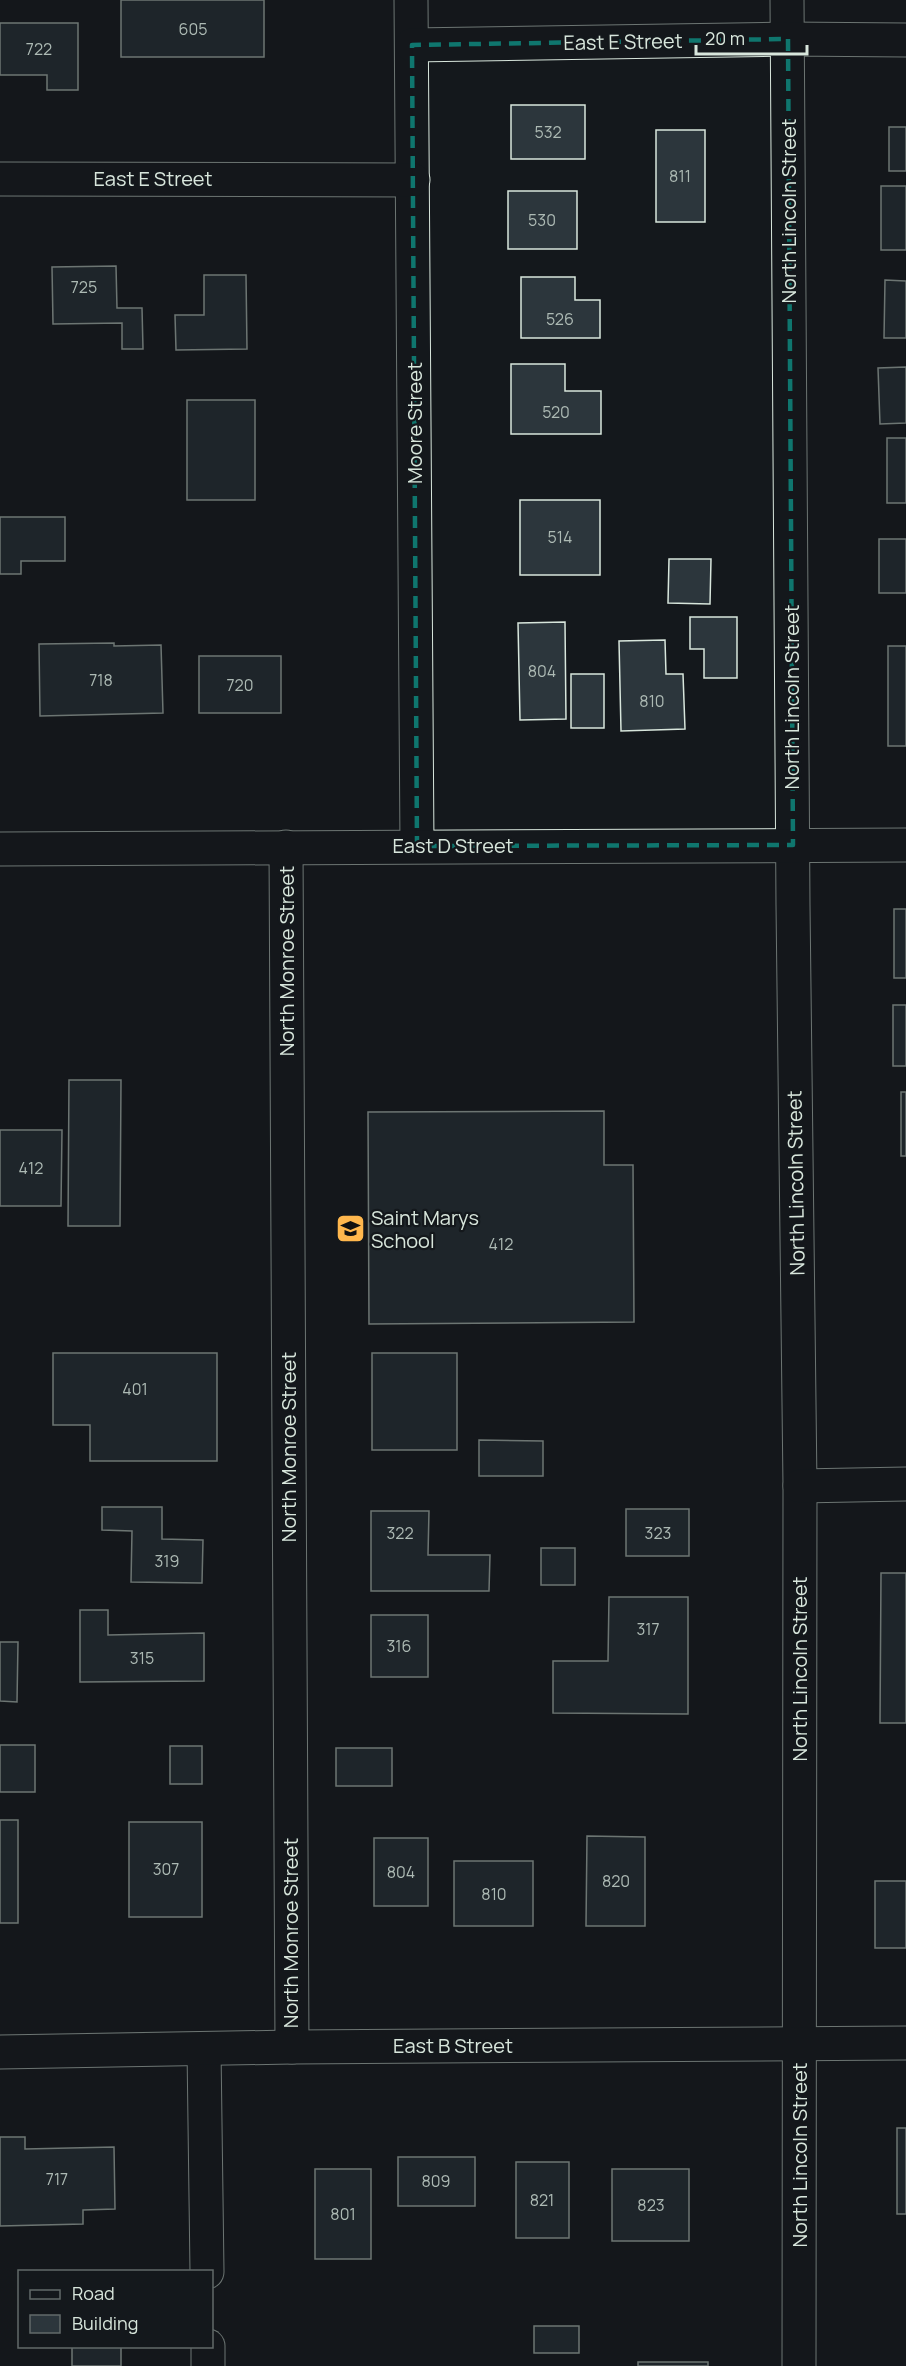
<svg xmlns="http://www.w3.org/2000/svg" width="906" height="2366" viewBox="0 0 906 2366" font-family="Manrope,sans-serif">
<rect width="100%" height="100%" fill="#14181c"/>
<g fill="#2c363c" stroke="#d8e6dc" stroke-width="1.5">
<rect x="121" y="0" width="143" height="57"/>
<polygon points="0,23 78,23 78,90 47,90 47,75 0,75"/>
<rect x="511" y="105" width="74" height="54"/>
<rect x="889" y="127" width="17" height="44"/>
<rect x="656" y="130" width="49" height="92"/>
<rect x="881" y="186" width="25" height="64"/>
<rect x="508" y="191" width="69" height="58"/>
<polygon points="116,266 117,308 142,308 143,349 122,349 122,323 53,324 52,267"/>
<polygon points="204,275 246,275 247,349 176,350 175,315 204,315"/>
<polygon points="521,277 575,277 575,300 600,300 600,338 521,338"/>
<polygon points="885,280 906,281 906,338 884,338"/>
<polygon points="511,364 565,364 565,391 601,391 601,434 511,434"/>
<polygon points="906,367 906,423 880,424 878,368"/>
<rect x="187" y="400" width="68" height="100"/>
<rect x="887" y="438" width="19" height="65"/>
<rect x="520" y="500" width="80" height="75"/>
<polygon points="0,517 65,517 65,561 21,561 21,574 0,574"/>
<rect x="879" y="539" width="27" height="54"/>
<polygon points="669,559 711,559 710,604 668,603"/>
<polygon points="690,617 737,617 737,678 704,678 704,649 690,649"/>
<polygon points="565,622 566,719 520,720 518,623"/>
<polygon points="665,640 666,674 683,674 685,729 621,731 619,641"/>
<polygon points="114,643 114,646 161,645 163,713 40,716 39,644"/>
<rect x="888" y="646" width="18" height="100"/>
<rect x="199" y="656" width="82" height="57"/>
<rect x="571" y="674" width="33" height="54"/>
<rect x="894" y="909" width="12" height="69"/>
<rect x="893" y="1005" width="13" height="61"/>
<polygon points="69,1080 121,1080 120,1226 68,1226"/>
<rect x="901" y="1092" width="5" height="64"/>
<polygon points="604,1111 604,1165 633,1165 634,1322 369,1324 368,1112"/>
<polygon points="0,1130 62,1130 61,1206 0,1206"/>
<polygon points="53,1353 217,1353 217,1461 90,1461 90,1425 53,1425"/>
<rect x="372" y="1353" width="85" height="97"/>
<polygon points="479,1440 543,1441 543,1476 479,1476"/>
<polygon points="102,1507 162,1507 162,1539 203,1540 202,1583 131,1582 132,1531 102,1530"/>
<rect x="626" y="1509" width="63" height="47"/>
<polygon points="371,1511 429,1511 428,1555 490,1555 489,1591 371,1591"/>
<rect x="541" y="1548" width="34" height="37"/>
<polygon points="881,1573 906,1573 906,1723 880,1723"/>
<polygon points="609,1597 688,1597 688,1714 553,1713 553,1661 608,1661"/>
<polygon points="80,1610 108,1610 108,1635 204,1633 204,1681 80,1682"/>
<rect x="371" y="1615" width="57" height="62"/>
<polygon points="0,1642 18,1642 17,1702 0,1701"/>
<rect x="0" y="1745" width="35" height="47"/>
<rect x="170" y="1746" width="32" height="38"/>
<rect x="336" y="1748" width="56" height="38"/>
<rect x="0" y="1820" width="18" height="103"/>
<rect x="129" y="1822" width="73" height="95"/>
<polygon points="587,1836 645,1837 645,1926 586,1926"/>
<rect x="374" y="1838" width="54" height="68"/>
<rect x="454" y="1861" width="79" height="65"/>
<rect x="875" y="1881" width="31" height="67"/>
<rect x="897" y="2128" width="9" height="86"/>
<polygon points="0,2137 25,2137 25,2149 114,2147 115,2209 83,2210 83,2224 0,2226"/>
<rect x="398" y="2157" width="77" height="49"/>
<rect x="516" y="2162" width="53" height="76"/>
<rect x="315" y="2169" width="56" height="90"/>
<rect x="612" y="2169" width="77" height="72"/>
<rect x="534" y="2326" width="45" height="27"/>
<rect x="72" y="2346" width="49" height="20"/>
<rect x="638" y="2362" width="70" height="4"/>
</g>
<g fill="none" stroke-linecap="round" stroke-linejoin="round">
<defs>
<g id="street">
<polyline points="411,0 417,846"/>
<polyline points="787,0 793,905 800,1486 799,2366"/>
<polyline points="412,45 788,39 906,40"/>
<polyline points="0,179 413,180"/>
<polyline points="286,847 292,2047"/>
<polyline points="800,1486 906,1484"/>
<polyline points="204,2049 207,2272"/>
<polyline points="0,2052 292,2047 906,2043"/>
<polyline points="208,2346 208,2366"/>
</g>
<polyline id="secondary" points="0,849 906,845"/>
</defs>
<use href="#street" stroke="#d8e6dc" stroke-width="35"/>
<use href="#secondary" stroke="#d8e6dc" stroke-width="35"/>
<use href="#street" stroke="#14181c" stroke-width="33"/>
<use href="#secondary" stroke="#14181c" stroke-width="33"/>
</g>
<path d="M0 0H906V2366H0ZM788 39 793 845 417 846 412 45Z" fill="#14181c" fill-opacity=".55" fill-rule="evenodd"/>
<path fill="none" stroke="#0f766e" stroke-width="4.5" stroke-dasharray="12 8" stroke-linejoin="round" d="M788 39 793 845 417 846 412 45Z"/>
<defs>
<symbol id="school-square" viewBox="-11 -11 22 22"><rect x="-9" y="-9" width="18" height="18" rx="4" fill="#ffb74d" stroke="#14181c"/><path d="M0-5L7-2L0 1L-7-2ZM-4 1L0 2.5L4 1V4Q0 6-4 4Z" fill="#111"/></symbol>
</defs>
<g fill-rule="evenodd">
<use href="#school-square" x="334" y="1212" width="33" height="33"/>
</g>
<g text-anchor="middle" stroke-width="4.5" stroke-linejoin="round" paint-order="stroke">
<g font-size="16" fill="#adbab4">
<text x="193" y="35">605</text>
<text x="39" y="55">722</text>
<text x="548" y="138">532</text>
<text x="680" y="182">811</text>
<text x="542" y="226">530</text>
<text x="84" y="293">725</text>
<text x="560" y="325">526</text>
<text x="556" y="418">520</text>
<text x="560" y="543">514</text>
<text x="542" y="677">804</text>
<text x="101" y="686">718</text>
<text x="240" y="691">720</text>
<text x="652" y="707">810</text>
<text x="31" y="1174">412</text>
<text x="501" y="1250">412</text>
<text x="135" y="1395">401</text>
<text x="400" y="1539">322</text>
<text x="658" y="1539">323</text>
<text x="167" y="1567">319</text>
<text x="648" y="1635">317</text>
<text x="399" y="1652">316</text>
<text x="142" y="1664">315</text>
<text x="166" y="1875">307</text>
<text x="401" y="1878">804</text>
<text x="616" y="1887">820</text>
<text x="494" y="1900">810</text>
<text x="57" y="2185">717</text>
<text x="436" y="2187">809</text>
<text x="542" y="2206">821</text>
<text x="651" y="2211">823</text>
<text x="343" y="2220">801</text>
</g>
<g font-size="20" fill="#d8e6dc" stroke="#14181c">
<text transform="translate(623 42) rotate(-1)" y="7">East E Street</text>
<text x="153" y="186">East E Street</text>
<text transform="translate(789 211) rotate(-90)" y="7">North Lincoln Street</text>
<text transform="translate(415 423) rotate(-90)" y="7">Moore Street</text>
<text transform="translate(792 697) rotate(-90)" y="7">North Lincoln Street</text>
<text x="453" y="853">East D Street</text>
<text transform="translate(287 961) rotate(-90)" y="7">North Monroe Street</text>
<text transform="translate(796 1183) rotate(-91)" y="7">North Lincoln Street</text>
<text transform="translate(289 1447) rotate(-90)" y="7">North Monroe Street</text>
<text transform="translate(800 1669) rotate(-90)" y="7">North Lincoln Street</text>
<text transform="translate(291 1933) rotate(-90)" y="7">North Monroe Street</text>
<text x="453" y="2053">East B Street</text>
<text transform="translate(800 2155) rotate(-90)" y="7">North Lincoln Street</text>
</g>
<g font-size="20" fill="#d8e6dc" stroke="#14181c" text-anchor="start">
<text x="371" y="1225">Saint Marys<tspan x="371" dy="23">School</tspan></text>
</g>
</g>
<rect x="18" y="2270" width="195" height="78" fill="#14181c" stroke="#626a69" stroke-width="1.5"/>
<rect x="30" y="2290" width="30" height="9" fill="#14181c" stroke="#626a69" stroke-width="1.5"/>
<text x="72" y="2300" font-size="18" fill="#d8e6dc">Road</text>
<rect x="30" y="2315" width="30" height="18" fill="#2c363c" stroke="#626a69" stroke-width="1.5"/>
<text x="72" y="2330" font-size="18" fill="#d8e6dc">Building</text>
<path d="M696 45v9h111v-9" fill="none" stroke="#d8e6dc" stroke-width="3"/>
<text x="705" y="45" font-size="18" fill="#d8e6dc" stroke="#14181c" stroke-width="4.5" paint-order="stroke">20 m</text>
</svg>
